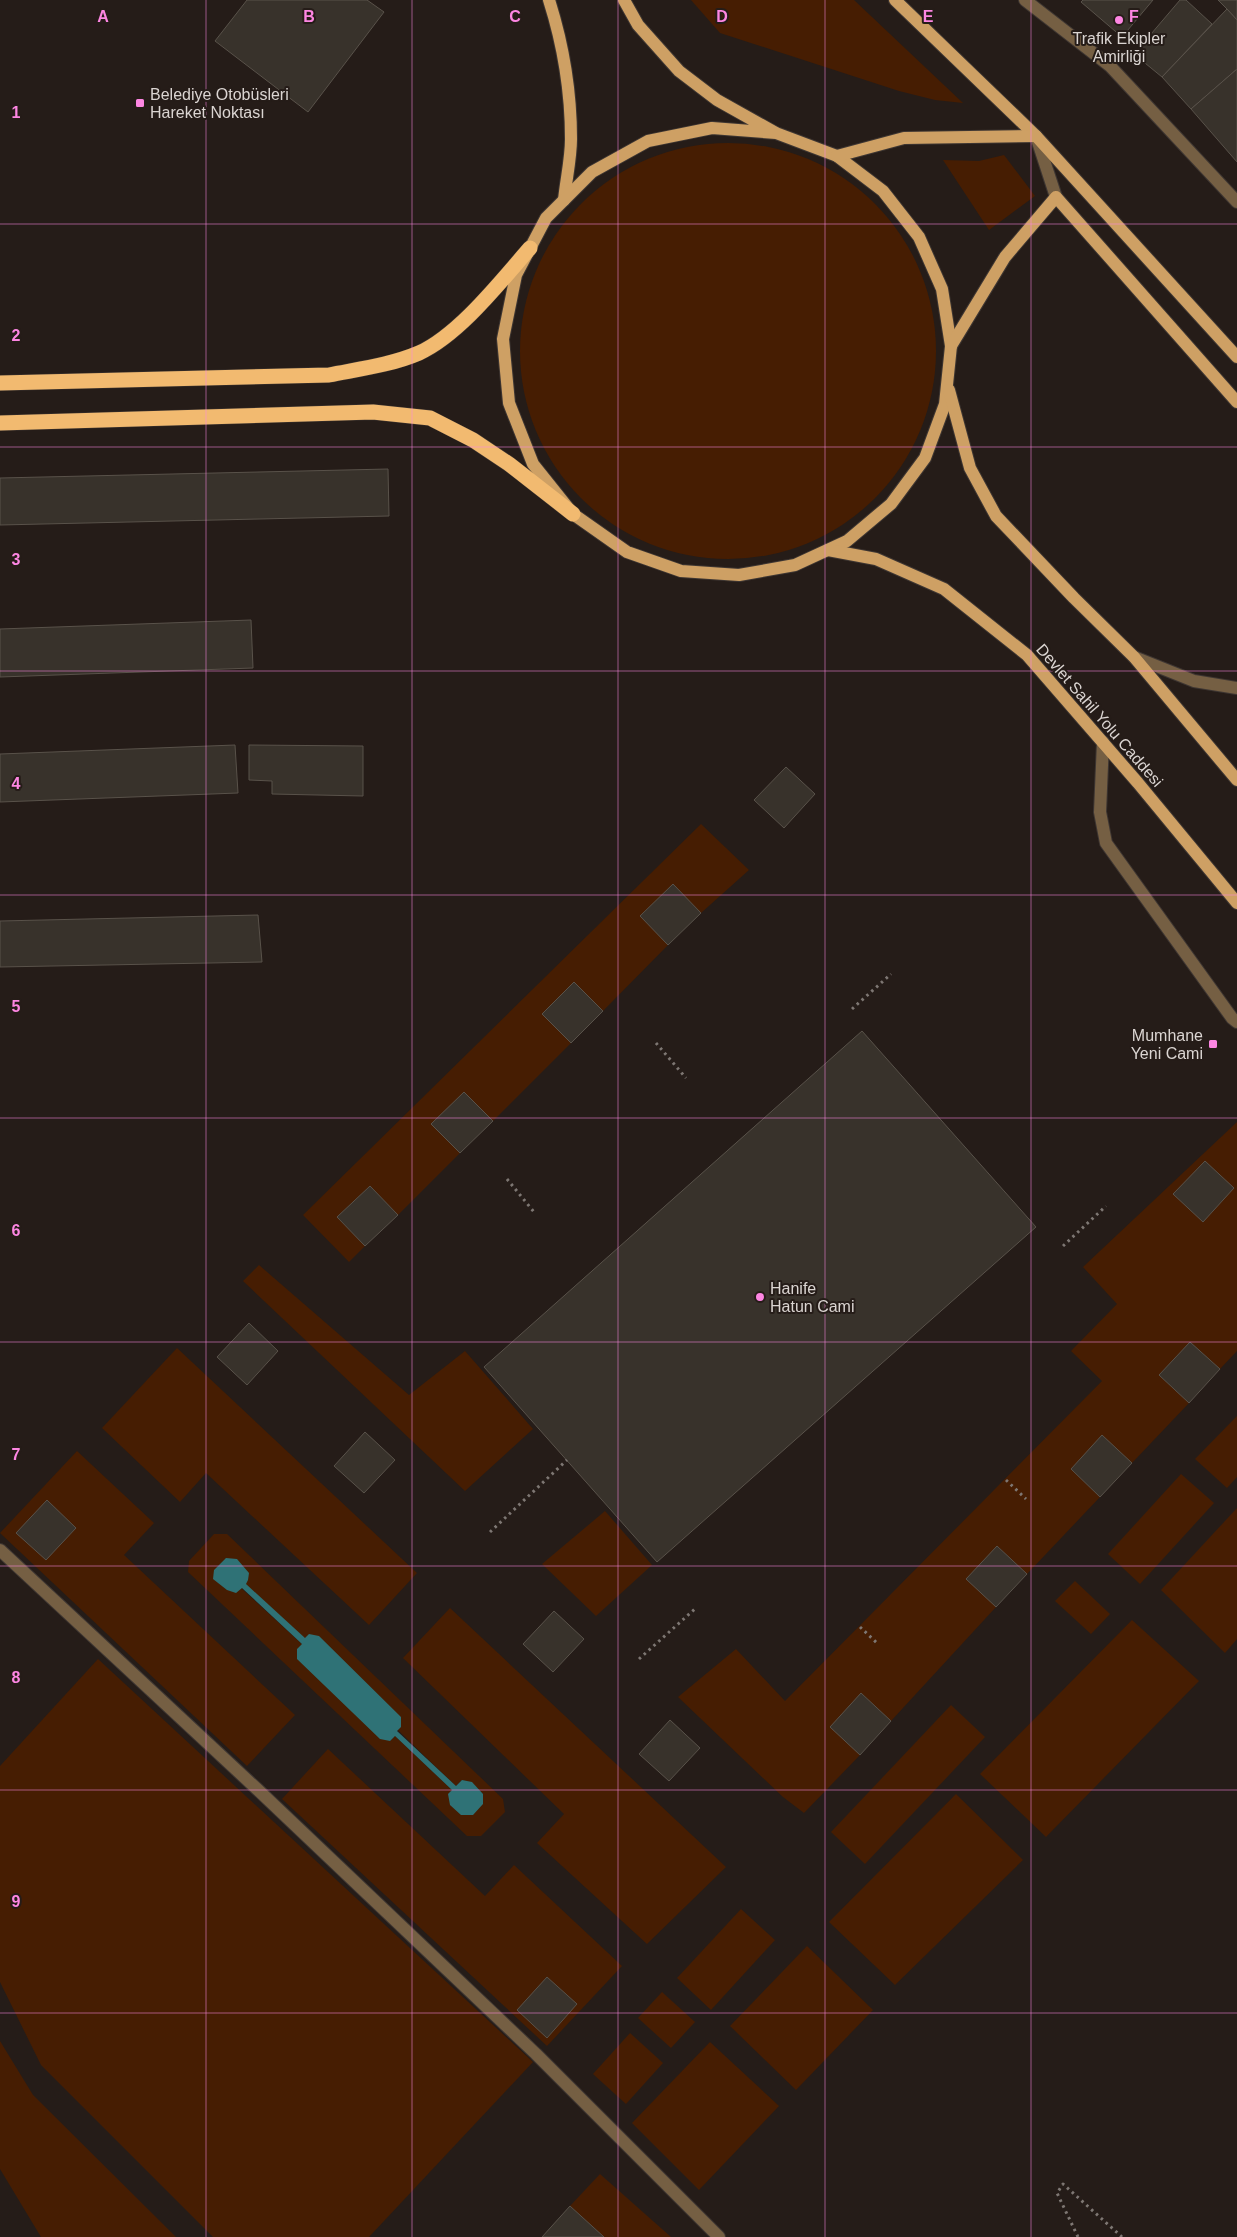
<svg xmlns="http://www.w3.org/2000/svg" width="1237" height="2237" viewBox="0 0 1237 2237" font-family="Helvetica,sans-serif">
<rect width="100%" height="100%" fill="#251c18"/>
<g fill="#461d02" fill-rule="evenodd">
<polygon points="691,0 854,0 963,103 935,100 899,91 720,33"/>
<circle cx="728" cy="351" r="208"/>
<polygon points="1004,155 1035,196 989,230 943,160 979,161"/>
<polygon points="701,824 749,870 701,913 673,885 641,915 668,945 603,1011 574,982 542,1014 571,1043 493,1121 432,1124 460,1153 398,1215 370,1186 337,1217 365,1246 349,1262 303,1215"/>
<polygon points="1237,1122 1237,1351 1220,1369 1190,1342 1159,1375 1189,1403 1132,1463 1102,1436 1071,1469 1100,1497 1027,1574 997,1546 996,1607 891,1721 862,1694 860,1755 804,1813 783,1797 678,1697 736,1649 785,1701 1102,1381 1071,1351 1117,1304 1083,1267"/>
<polygon points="259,1265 409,1395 465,1351 533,1429 465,1491 243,1281"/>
<polygon points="177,1348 417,1573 369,1625 206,1473 180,1502 102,1428"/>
<polygon points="1237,1416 1237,1477 1227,1488 1195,1459"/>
<polygon points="77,1451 154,1523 124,1555 295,1715 247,1766 0,1533"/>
<polygon points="1181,1474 1214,1503 1140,1584 1108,1554"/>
<polygon points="1237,1508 1237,1639 1225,1653 1161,1590"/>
<polygon points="605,1511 652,1565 596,1616 542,1564"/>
<path d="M214 1534H227L503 1799 505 1812 481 1836H467L188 1572 189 1561ZM248 1580 245 1584C318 1649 385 1719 456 1786L462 1780 472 1783 483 1794 452 1790 395 1736 390 1741 302 1644 241 1588Z"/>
<polygon points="1075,1581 1110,1614 1091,1634 1055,1601"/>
<polygon points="450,1608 726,1867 647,1944 537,1843 564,1814 403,1658"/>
<polygon points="1132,1620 1199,1681 1046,1837 980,1774"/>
<polygon points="98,1659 533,2062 369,2237 213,2237 41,2065 0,1982 0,1766"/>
<polygon points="951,1705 985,1737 865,1864 831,1832"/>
<polygon points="328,1749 485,1896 514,1865 622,1966 547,2046 282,1799"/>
<polygon points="956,1794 1023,1860 895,1985 829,1922"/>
<polygon points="741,1909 775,1940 711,2010 677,1978"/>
<polygon points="807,1946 873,2010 796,2090 730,2026"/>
<polygon points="662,1992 695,2022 671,2048 638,2018"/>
<polygon points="630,2033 663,2063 626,2104 593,2074"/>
<polygon points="0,2041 33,2095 176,2237 41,2237 0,2169"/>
<polygon points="710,2042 779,2106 699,2190 632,2123"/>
<polygon points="600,2174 671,2237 604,2237 570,2206"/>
</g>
<polygon fill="#2f7276" points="226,1558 237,1559 249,1573 248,1580 246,1584 305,1638 309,1634 319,1636 401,1717 401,1727 397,1731 456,1786 462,1780 472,1782 483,1794 483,1804 473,1815 461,1815 450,1805 448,1794 452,1790 395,1736 390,1741 380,1739 297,1659 297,1649 302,1644 242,1588 236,1593 227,1590 213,1579 214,1570"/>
<g fill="#38322b" stroke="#59524a">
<polygon points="247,0 367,0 384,12 308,112 215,41"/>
<polygon points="1083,0 1153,0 1122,37 1081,2"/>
<polygon points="1180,0 1186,0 1212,24 1162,77 1134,54"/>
<polygon points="1218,0 1237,0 1237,20 1227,9"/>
<polygon points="1227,9 1237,20 1237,69 1191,109 1162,77"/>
<polygon points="1237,69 1237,162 1191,109"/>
<polygon points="388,469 389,516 0,525 0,478"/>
<polygon points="251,620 253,668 0,677 0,629"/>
<polygon points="235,745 238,793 0,802 0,754"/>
<polygon points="249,745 363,746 363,796 272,794 272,781 249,780"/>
<polygon points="786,767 815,794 784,828 754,800"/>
<polygon points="673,884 701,913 668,945 640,916"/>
<polygon points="258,915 262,962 0,967 0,921"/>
<polygon points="574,982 603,1011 571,1043 542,1014"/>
<polygon points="862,1031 1036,1227 657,1562 484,1367"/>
<polygon points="464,1092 493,1121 460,1153 431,1124"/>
<polygon points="1205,1161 1234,1188 1203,1222 1173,1194"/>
<polygon points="370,1186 398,1215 365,1246 337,1217"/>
<polygon points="249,1323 278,1351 247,1385 217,1357"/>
<polygon points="1190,1342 1220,1369 1189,1403 1159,1375"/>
<polygon points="365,1432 395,1460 364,1493 334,1466"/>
<polygon points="1102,1435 1132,1463 1100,1497 1071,1469"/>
<polygon points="47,1500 76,1528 46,1560 16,1533"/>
<polygon points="997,1546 1027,1574 996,1607 966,1579"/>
<polygon points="554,1611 584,1639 553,1672 523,1644"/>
<polygon points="861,1693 891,1721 860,1755 830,1727"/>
<polygon points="670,1720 700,1748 669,1781 639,1754"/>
<polygon points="547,1977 577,2004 547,2038 517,2010"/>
<polygon points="570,2206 604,2237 542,2237"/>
</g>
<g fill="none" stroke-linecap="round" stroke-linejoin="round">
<defs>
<g id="minor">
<polyline points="1025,0 1110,66 1237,202"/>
<polyline points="1036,136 1056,197"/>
<polyline points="1134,657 1194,681 1237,688"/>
<polyline points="1103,742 1100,812 1106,843 1232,1018 1237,1022"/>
<polyline points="0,1550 257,1789 536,2054 719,2237"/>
</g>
<g id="major">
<path d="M549 0C563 44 571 93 571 139 571 159 566 180 564 200"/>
<polyline points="624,0 638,25 679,71 717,100 776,133 837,156 883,191 919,237 942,289 951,346 945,404 925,458 891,504 847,541 795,565 739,575 681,571 627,552 573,514 533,464 509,403 503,339 516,275 546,218 592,172 648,141 712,128 776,133"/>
<polyline points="895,0 1036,136 1237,357"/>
<polyline points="837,156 904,138 1036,136"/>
<polyline points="951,346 1005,257 1056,197 1237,402"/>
<polyline points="949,390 970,468 996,516 1074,598 1134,657 1237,780"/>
<polyline points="828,550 876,559 944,589 1027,655 1138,783 1237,903"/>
</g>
<g id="highway">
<path d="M0 383 329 375C359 369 391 365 419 353 459 335 501 281 530 248"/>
<polyline points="0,423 373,412 430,418 473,440 509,464 573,514"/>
</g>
</defs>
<use href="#minor" stroke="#3e3632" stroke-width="14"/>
<use href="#major" stroke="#3e3632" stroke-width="14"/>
<use href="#highway" stroke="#3e3632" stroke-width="16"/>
<g stroke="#7e7773" stroke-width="3" stroke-dasharray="2.5 4" stroke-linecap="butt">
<polyline points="852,1009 891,974"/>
<polyline points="656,1043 686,1078"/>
<polyline points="507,1179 534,1212"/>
<polyline points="1063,1246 1106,1206"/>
<polyline points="1006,1480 1026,1499"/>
<polyline points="490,1532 567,1460"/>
<polyline points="860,1627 878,1644"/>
<polyline points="639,1659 696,1608"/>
<polyline points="1078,2237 1057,2193 1063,2184 1122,2237"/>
</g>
<use href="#minor" stroke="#755f43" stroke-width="12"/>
<use href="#major" stroke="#cea064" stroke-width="12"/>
<use href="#highway" stroke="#f2ba70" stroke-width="15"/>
</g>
<path fill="none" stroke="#fd86e2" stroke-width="1" stroke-opacity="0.55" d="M206 0V2237M412 0V2237M618 0V2237M825 0V2237M1031 0V2237M0 224H1237M0 447H1237M0 671H1237M0 895H1237M0 1118H1237M0 1342H1237M0 1566H1237M0 1790H1237M0 2013H1237"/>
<g fill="#fd86e2" stroke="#251c18" stroke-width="2">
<circle cx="1119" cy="20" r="5"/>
<rect x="135" y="98" width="10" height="10" rx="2.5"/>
<rect x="1208" y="1039" width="10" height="10" rx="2.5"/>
<circle cx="760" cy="1297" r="5"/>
</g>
<g text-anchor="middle" stroke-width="4" stroke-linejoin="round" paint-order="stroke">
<g font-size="16" fill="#dbd5d2" stroke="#251c18" text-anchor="start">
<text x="1119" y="44" text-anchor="middle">Trafik Ekipler<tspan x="1119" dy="18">Amirliği</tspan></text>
<text x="150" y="100">Belediye Otobüsleri<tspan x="150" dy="18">Hareket Noktası</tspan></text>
<text x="1203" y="1041" text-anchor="end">Mumhane<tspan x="1203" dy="18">Yeni Cami</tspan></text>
<text x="770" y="1294">Hanife<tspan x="770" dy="18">Hatun Cami</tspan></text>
</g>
<g font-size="16" fill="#dbd5d2" stroke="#251c18">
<text transform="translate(1100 715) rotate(49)" y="6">Devlet Sahil Yolu Caddesi</text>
</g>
</g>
<g font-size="16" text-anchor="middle" font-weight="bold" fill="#fd86e2" stroke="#251c18" stroke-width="4" stroke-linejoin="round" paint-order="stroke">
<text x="103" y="22">A</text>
<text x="309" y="22">B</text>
<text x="515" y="22">C</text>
<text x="722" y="22">D</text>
<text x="928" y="22">E</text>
<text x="1134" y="22">F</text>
<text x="16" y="118">1</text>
<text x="16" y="341">2</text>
<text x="16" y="565">3</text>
<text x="16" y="789">4</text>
<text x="16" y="1012">5</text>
<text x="16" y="1236">6</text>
<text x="16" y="1460">7</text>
<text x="16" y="1683">8</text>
<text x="16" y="1907">9</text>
</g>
</svg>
